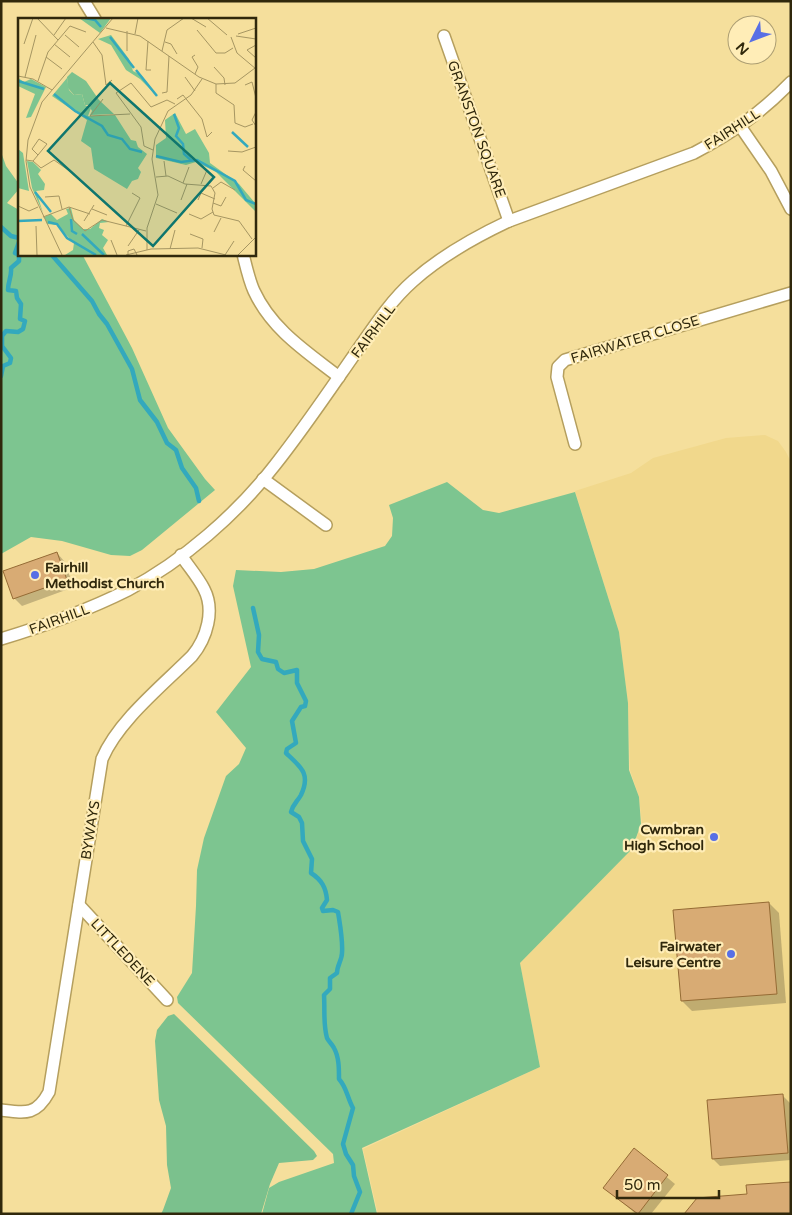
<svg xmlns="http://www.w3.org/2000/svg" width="792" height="1215" viewBox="0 0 792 1215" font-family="'Varela Round',sans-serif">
<rect width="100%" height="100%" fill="#f5df9c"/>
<polygon fill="#f1d88c" points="765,435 778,441 786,452 791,462 791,1214 378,1214 363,1149 540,1067 520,963 632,849 642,824 639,797 630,770 628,703 619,632 575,491 631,473 653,458 726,438"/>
<polygon fill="#7bc18d" points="174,1014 314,1151 317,1156 313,1160 279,1163 270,1184 261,1214 161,1214 163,1210 171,1188 167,1165 166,1126 159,1100 155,1041 157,1030 168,1016"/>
<g fill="#7dc590">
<polygon points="1,152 6,166 19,184 19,189 7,203 19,210 19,254 82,254 132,348 168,428 205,479 215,490 142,550 130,556 111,555 62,541 31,537 1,554"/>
<polygon points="447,482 483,510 499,513 575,492 619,632 628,703 629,770 639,797 641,824 632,849 520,963 540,1067 362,1148 377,1214 262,1214 269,1188 279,1182 334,1163 333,1154 178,1003 177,997 192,973 196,906 197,870 204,838 226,776 239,764 246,748 216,712 251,667 233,586 236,570 281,572 314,569 385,546 392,536 393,518 389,505"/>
</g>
<g fill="#0003">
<polygon points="57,553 64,561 74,587 22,606 14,598"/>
<polygon points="769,903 779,913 786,1003 692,1011 682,1001"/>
<polygon points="782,1095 790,1103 791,1160 720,1166 713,1159"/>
<polygon points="634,1150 675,1184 651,1214 636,1214 605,1188"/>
</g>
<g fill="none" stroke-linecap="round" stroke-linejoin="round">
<g stroke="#33a9bd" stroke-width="4.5">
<polyline points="1,227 11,236 19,238"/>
<polyline points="51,254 92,301 99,314 107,324 132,369 140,400 157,422 167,443 176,450 182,468 196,488 199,501"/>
<path d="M1 376 3 366 10 363 11 358 2 346V336L6 331 18 332 23 329 25 321 20 319 21 304 17 298 16 291 8 290C8 281 12 276 11 268L19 261V255L15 253 19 242"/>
<path d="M253 608 259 635 258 652 262 659 276 662 278 669 284 673 297 670V683L306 701 305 706 301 707 292 721 296 743 287 749 286 753C301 767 311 774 301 795 297 802 293 804 291 812L299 817 302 823 303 841 312 859 311 873C322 880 326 888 327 900L322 908 323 911 333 910 338 912C340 925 343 940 342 953 342 960 337 965 337 973L330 978V989L324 995C325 1010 323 1024 327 1038 329 1042 332 1044 334 1048 339 1057 339 1068 339 1079 347 1088 347 1097 353 1108L343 1144 346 1154 353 1165 354 1176 360 1192 351 1214"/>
</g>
</g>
<g fill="#d8ab74" stroke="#956b35">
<polygon points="57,552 67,580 13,599 3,571"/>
<polygon points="769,902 777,994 681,1001 673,910"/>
<polygon points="783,1094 788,1153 712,1159 707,1100"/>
<polygon points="634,1148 668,1175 638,1214 603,1188"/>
<polygon points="791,1182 791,1214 684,1214 697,1198 747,1194 746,1185"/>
</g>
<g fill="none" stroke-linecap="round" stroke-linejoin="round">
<defs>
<g id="street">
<polyline points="84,1 95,19"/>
<polyline points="444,36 509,221"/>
<polyline points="740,126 771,171 791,209"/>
<path d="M243 254C246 266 249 280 254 291 272 330 307 352 339 377"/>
<polyline points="575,444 557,377 558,367 565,360 791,293"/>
<polyline points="263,479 326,525"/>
<path d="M1 639C44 626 88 610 128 590 183 561 237 514 275 465 302 431 327 394 352 358 371 331 389 302 413 281 442 255 475 237 509 221L694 153C732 133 761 113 791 82"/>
<polyline points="79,905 167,1000"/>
<path d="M1 1110C25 1113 36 1116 49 1092L102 759C118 721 163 685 192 656 207 638 215 610 204 589 198 577 188 566 181 555"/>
</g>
</defs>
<use href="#street" stroke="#b59f5e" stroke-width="14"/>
<use href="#street" stroke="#fff" stroke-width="11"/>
</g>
<g fill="#586fe5" stroke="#ffedb7" stroke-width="2">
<circle cx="35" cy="575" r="5"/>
<circle cx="714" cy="837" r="5"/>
<circle cx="731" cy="954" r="5"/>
</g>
<g text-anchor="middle" stroke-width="4.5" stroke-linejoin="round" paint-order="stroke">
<g font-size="14" fill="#30280c" stroke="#ffedb7">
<text transform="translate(477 129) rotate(70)" y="5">GRANSTON SQUARE</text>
<text transform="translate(732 129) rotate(-33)" y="5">FAIRHILL</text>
<text transform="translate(373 331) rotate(-53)" y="5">FAIRHILL</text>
<text transform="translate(635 339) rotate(-17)" y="5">FAIRWATER CLOSE</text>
<text transform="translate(59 619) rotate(-20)" y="5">FAIRHILL</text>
<text transform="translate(90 830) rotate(-81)" y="5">BYWAYS</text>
<text transform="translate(123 952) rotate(47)" y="5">LITTLEDENE</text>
</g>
<g font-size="14" font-weight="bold" fill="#30280c" stroke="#ffedb7" text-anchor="end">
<text x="45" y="572" text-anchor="start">Fairhill<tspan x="45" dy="16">Methodist Church</tspan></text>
<text x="704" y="834">Cwmbran<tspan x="704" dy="16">High School</tspan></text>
<text x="721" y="951">Fairwater<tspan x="721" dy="16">Leisure Centre</tspan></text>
</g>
</g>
<g transform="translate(18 18)">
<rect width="238" height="238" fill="#f5df9c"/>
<path d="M54 54 68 63 81 82 96 96 72 97 74 93 71 87H67L64 76 56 77 50 70 49 59Z" fill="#7bc18d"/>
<path d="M61 0H93L82 15ZM93 17 111 41 115 53 123 57 140 79 122 61 108 52 93 27 80 21ZM0 60 6 64 13 61 28 69 13 99 8 100 17 76 0 68ZM49 60 51 72 56 77 64 76 67 87 73 90 70 98 97 97 113 122 118 123 120 129 129 136 120 150 123 154 120 161 114 163 109 171 76 151 73 130 63 123 69 102 34 78ZM157 95 168 116 177 111 191 135 192 145 221 166 237 185V193L198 154 178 144 168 147 138 140V127L148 120 147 102ZM0 131 5 135 11 173 0 170ZM9 143 15 144 23 152 20 156 27 166 26 172 18 173 25 195 14 170ZM53 190 56 202 65 211H72L84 201 91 204 82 205 81 210 86 212 84 217 90 222 85 230 89 237H47L55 232 56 225 39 207 29 206 26 199 33 196 39 202 50 196 48 191Z" fill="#7dc590"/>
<path fill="none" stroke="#33a9bd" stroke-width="2.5" d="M67 0 77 2 83 9M92 19 116 50M118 52 139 78M0 63 26 71M36 76 57 93 84 108 90 117 104 121 112 131 124 134M156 96 161 110 158 118 165 126 166 136 174 143M214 114 230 129M138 138 163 144 179 142 217 163 228 182 238 186M17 174 33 194M53 201 54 213 59 216M0 203 24 202M30 204 39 206 49 220 78 237M64 216 86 237"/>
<path fill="none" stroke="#a69662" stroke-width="1" d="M19 0 40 22M173 0 188 9M189 0 209 17M88 10 122 18 181 59 198 66 217 65 237 50M179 12 198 35H207L215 30M117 16 120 0M220 16 238 10M36 17 48 0M47 17 61 29M218 18 238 21M213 19 219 35 238 51M130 23 128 52H133M75 24 84 37 88 67 94 62M147 24 153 26 159 36M6 26 15 0M36 26 52 39M238 27 229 32 238 40M109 33V13M144 33 149 12 166 0M28 39 44 51M196 49 206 60 207 67M177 56 180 49 174 39 177 37M0 58 15 61 34 72M7 59 18 17M167 59 177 73M20 63 30 34 52 8 68 14M198 66V75L216 87 217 105 227 109 235 106M227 67 234 64 238 80M144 75 149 74 151 38M85 81 72 98 112 96M159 81 165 77 184 101 189 119 194 114M238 94 234 102 238 108M135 132 126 128 123 109 98 75 113 65 133 89 149 82 157 86M210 133 224 134 238 129M8 142 15 143 23 150 36 142 53 154M15 143 20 137 29 126 21 121 14 131 20 137M146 143 148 158M227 148 225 152 238 163M138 159 150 158 167 166 193 168 197 175 194 191 196 197 221 203 234 221M165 165 171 149M183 166 189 152M195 170 203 164 217 172M27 179 41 178 44 191M163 182 169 166M180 182 183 175 197 181M195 185 203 188 208 179M138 186 159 195M0 188 11 193 20 189M51 189 55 202 67 213 84 202 128 213M74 191 89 197M171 196 183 201 195 194M25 199 51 189 72 196M66 203 76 187M18 208 19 237M108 208 122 180 114 175M196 214 203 200M172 216 185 221 184 230M93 222 99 237M110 228 121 212M152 231 157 212M129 232V210L140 177 134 141 137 121 150 93 173 77 184 61M44 237 12 169 8 143 10 122 24 84 95 0M108 237 133 231 180 230 208 237M110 237V233L116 231 119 237M207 237 216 223M220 237 238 219"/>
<path fill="#0f766e" fill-opacity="0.15" stroke="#0f766e" stroke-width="2.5" d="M92 65 196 159 135 228 30 133Z"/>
<rect width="238" height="238" fill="none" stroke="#30280c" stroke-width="2.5"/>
</g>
<rect width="792" height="1215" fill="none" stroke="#30280c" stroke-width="5"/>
<g transform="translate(752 40) rotate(228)"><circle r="24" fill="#ffedb7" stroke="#ac9e73"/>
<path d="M0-4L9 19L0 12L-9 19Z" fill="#586fe5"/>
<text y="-8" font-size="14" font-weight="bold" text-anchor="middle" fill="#30280c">N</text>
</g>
<path d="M617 1190v8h102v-8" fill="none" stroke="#30280c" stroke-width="2.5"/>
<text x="624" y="1190" font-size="15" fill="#30280c" stroke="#ffedb7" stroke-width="4" paint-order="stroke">50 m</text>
</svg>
